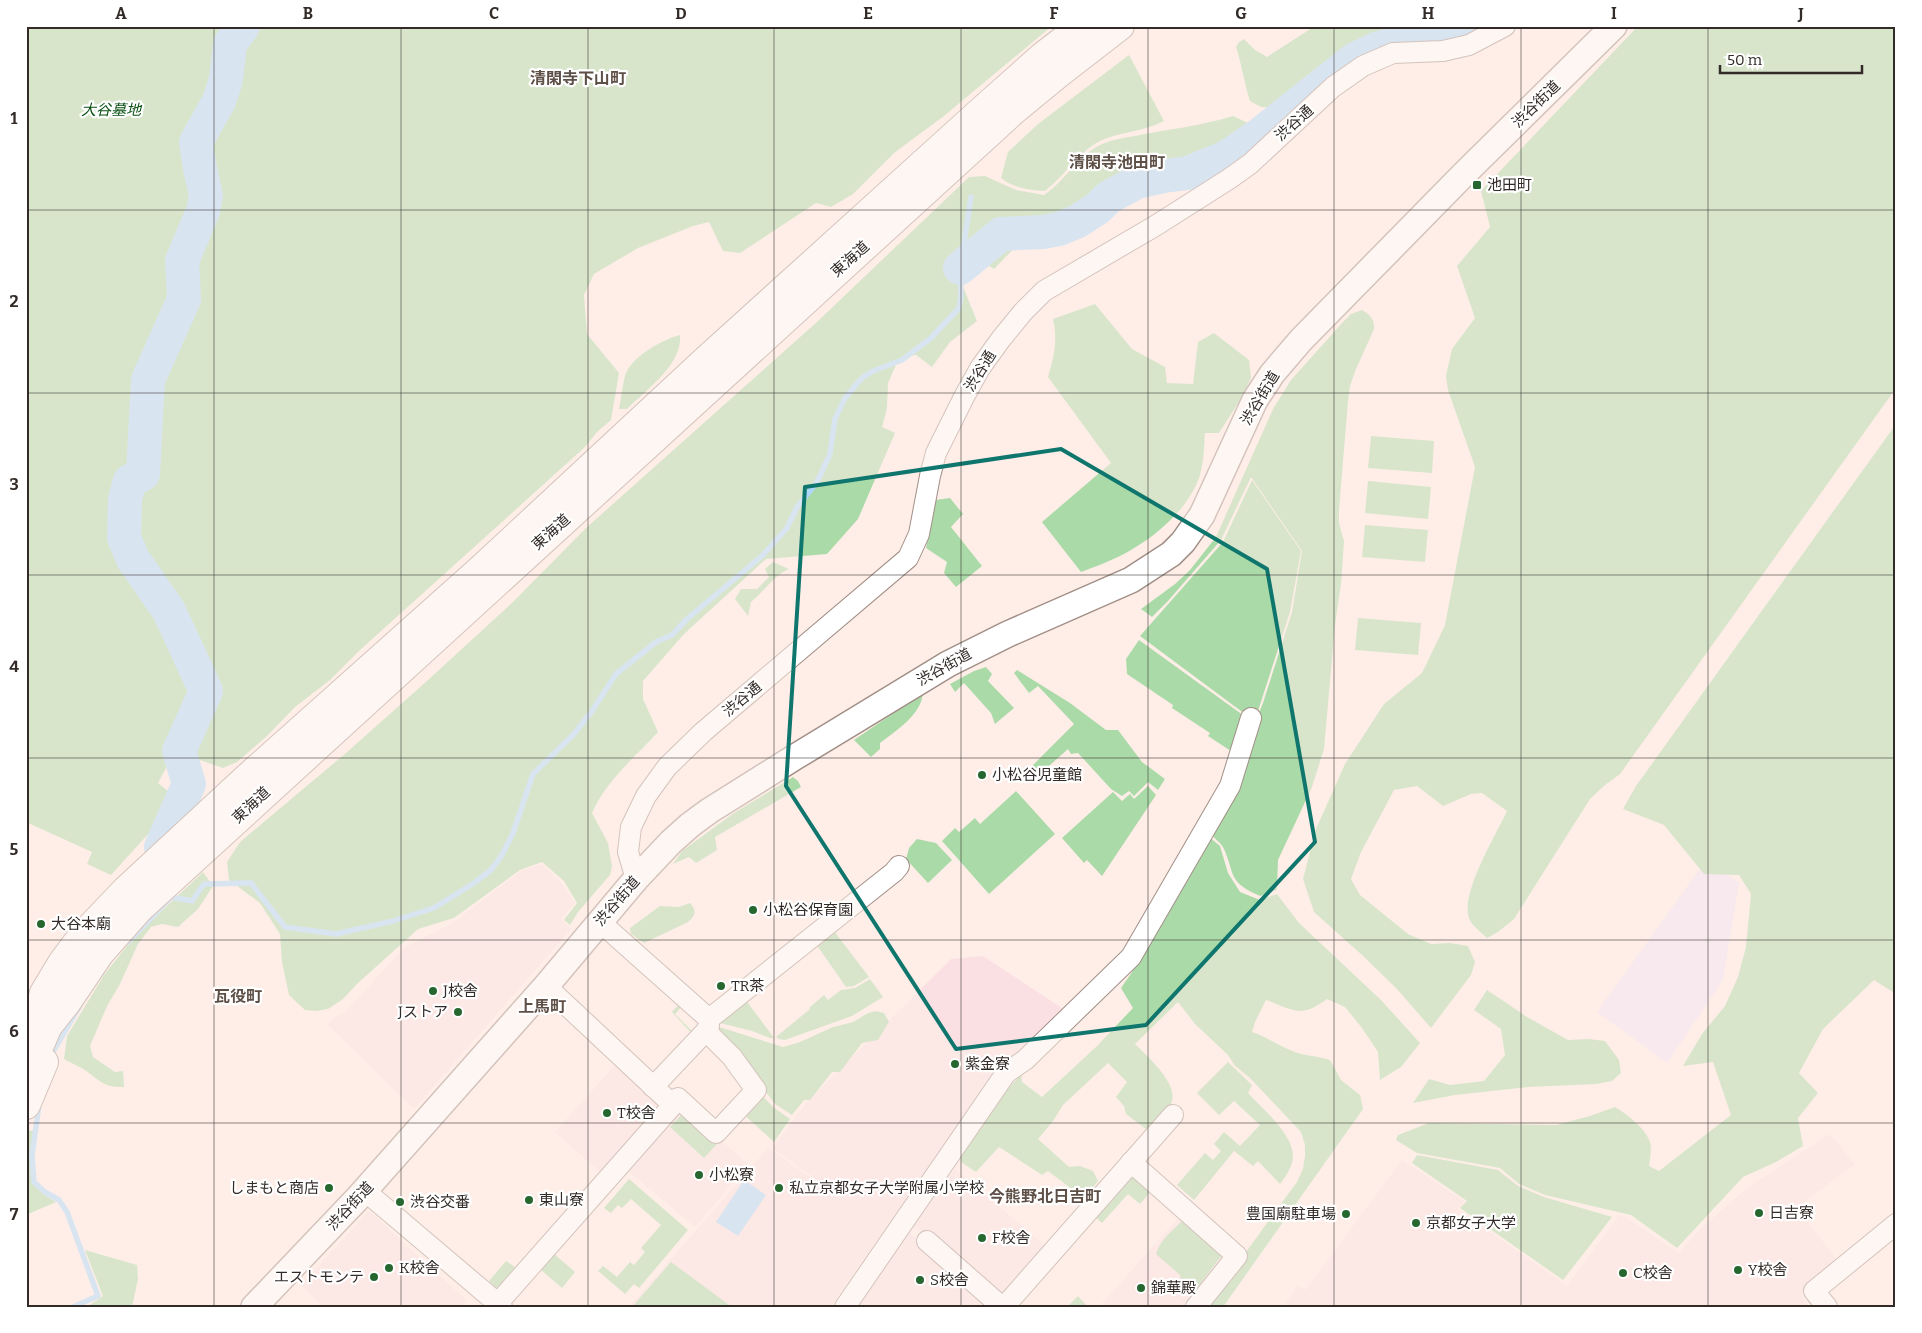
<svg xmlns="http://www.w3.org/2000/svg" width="1922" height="1333" viewBox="0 0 1922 1333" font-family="Bitter,'Noto Sans JP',serif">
<rect width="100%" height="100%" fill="#feeee7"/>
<polygon fill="#f1e2f5" points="1706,860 1739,883 1723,980 1667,1063 1597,1012"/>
<g fill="#fbe0e3">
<polygon points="542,864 562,884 575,903 561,919 571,929 414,1109 327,1024 335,1017 345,1012 404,948 454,922 521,871"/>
<polygon points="983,956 1062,1008 1023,1051 1015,1054 999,1066 830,1307 629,1307 768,1148 873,1221 773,1148 806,1103 951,959"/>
<polygon points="618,1062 664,1106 600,1172 555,1132"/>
<polygon points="682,1107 748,1164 695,1227 625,1168"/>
<polygon points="1830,1134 1855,1164 1797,1208 1838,1261 1800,1295 1809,1307 1283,1307 1298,1285 1305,1290 1402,1160 1464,1201 1458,1209 1567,1286 1619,1215 1625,1217 1679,1253 1700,1229 1748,1187"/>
<polygon points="955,1169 1049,1249 1004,1299 914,1225"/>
<polygon points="369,1211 467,1301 461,1307 323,1307 301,1285"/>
<polygon points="1181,1215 1226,1256 1185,1307 1099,1307"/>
<polygon points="909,1232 996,1307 856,1307"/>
</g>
<g fill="#abdaa9">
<polygon points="26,26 1052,26 944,116 894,153 853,194 831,207 816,203 740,253 723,251 709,222 693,226 638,248 594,274 584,295 587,334 619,373 611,420 597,432 585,447 360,650 330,680 295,707 267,736 237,762 223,768 194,758 185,745 184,735 158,783 179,800 111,875 87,864 92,852 26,822"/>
<path d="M1315 26H1463L1457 29 1429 33 1400 30 1366 44 1319 76 1282 108 1261 107 1250 101C1244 83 1242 65 1236 47L1239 42 1244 39 1255 50 1267 57Z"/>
<path d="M1638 26H1896V388L1620 774 1605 785 1590 799 1514 919 1498 932 1487 938C1481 932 1472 926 1469 918 1460 893 1496 835 1507 811L1482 793 1471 794 1443 806 1417 786 1394 790 1361 852 1351 879 1360 895 1408 934 1431 944 1450 943 1468 946 1475 962 1471 975 1431 1028 1396 988 1362 955 1314 912 1303 879 1316 829 1345 764 1384 704 1422 673 1445 625 1475 467 1448 390 1446 376 1452 349 1475 318 1457 266 1490 227 1481 191Z"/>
<path d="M1129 55 1164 121C1144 132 1121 131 1100 141 1077 153 1065 176 1045 191 1030 190 1013 188 1001 178L1008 152 1038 124Z"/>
<path d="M1233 116 1250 124 1256 134 1226 152 1180 173 1145 176 1111 191 1079 213 1024 238 994 269 976 257 959 277 977 321 950 342 932 367 916 355 899 358 888 383 887 408 882 427 895 433 858 519 827 554 766 559 684 634 643 681V699L658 732C635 757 606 781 592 813L608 843 612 866 610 875 578 912 570 925 564 920 577 903 564 881 542 862 520 870 454 918 418 929 357 984 343 999 328 1009 316 1011 305 1010 289 995 282 962 280 934 260 903 229 880 227 862 240 842 346 753 428 680 513 602 586 528 818 321 969 177 985 176 1016 190 1044 195C1065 181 1076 158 1098 146 1109 140 1123 138 1135 136 1168 129 1201 126 1233 116Z"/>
<path d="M1095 304 1132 349 1165 367 1167 383 1193 384 1198 342 1214 333 1249 360 1251 378 1242 397 1219 433H1205C1204 447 1204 461 1200 475 1189 510 1152 540 1120 556 1108 562 1094 567 1081 572L1042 522 1111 463 1048 377C1054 357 1058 340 1053 319Z"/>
<path d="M1362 310C1370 315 1375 319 1374 329L1356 369 1350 386 1348 401 1339 510V523L1344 541 1341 584 1335 625 1324 749 1312 787 1278 860 1277 890 1260 896C1226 881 1236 874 1223 847 1220 842 1213 837 1209 833L1263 703 1292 612 1302 551 1251 477 1221 540 1168 601 1152 617 1141 609 1175 584 1190 570 1216 537 1273 409 1291 380 1343 322 1351 314Z"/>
<path d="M680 335C683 364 645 391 627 409H619C621 399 623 381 626 373 634 355 662 340 680 335Z"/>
<path d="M1896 424V994L1874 980 1823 1029 1799 1073 1818 1093 1798 1118 1803 1146 1776 1162 1743 1177 1677 1248 1631 1215 1545 1195 1519 1184 1500 1168 1417 1153 1396 1140 1398 1135 1429 1123 1556 1125 1590 1116 1615 1107C1627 1114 1645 1128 1650 1142 1652 1148 1650 1159 1649 1166L1659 1171 1731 1115 1713 1062 1683 1066 1702 1034 1725 1006 1738 977 1746 947 1751 894 1739 875 1704 874 1664 825 1623 809 1636 786Z"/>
<polygon points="1371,436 1434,441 1432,473 1368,468"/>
<polygon points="1252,480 1301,551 1290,612 1257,714 1249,717 1140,636 1223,542"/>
<polygon points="1368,481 1431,487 1428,519 1365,513"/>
<polygon points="950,498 963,514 951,527 982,566 956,587 944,573 947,562 926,548 935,500"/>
<polygon points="1365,525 1428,530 1425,562 1362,557"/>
<path d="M773 562 789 569C774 575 764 592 751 602L748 616 735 599 741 589H757L769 577 765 569Z"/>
<polygon points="1358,618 1421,623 1418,655 1355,650"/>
<polygon points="1139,640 1247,718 1234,753 1208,736 1210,733 1172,708 1173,705 1127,674 1126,659"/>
<polygon points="986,667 992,674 988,681 1014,708 995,724 991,713 964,683 955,692 950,684 974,671"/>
<polygon points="1017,670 1070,703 1106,730 1118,730 1142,762 1165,779 1158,790 1148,782 1134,796 1129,791 1122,796 1111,789 1078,753 1071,754 1068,749 1041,773 1027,780 1025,773 1074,724 1038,686 1029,693 1014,673"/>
<path d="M923 693C921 715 897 730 880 743V749L871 757 854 740Z"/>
<polygon points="793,777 798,781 801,787 715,837 717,850 696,863 689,857 673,864 682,851 734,813"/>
<polygon points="1148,786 1156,795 1102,876 1087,860 1084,863 1062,838 1113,792 1122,801 1130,794 1134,799"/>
<polygon points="1016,791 1055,834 989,894 942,841 955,828 959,832 975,818 980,824"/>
<path d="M1208 836 1220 846 1228 873 1240 892 1260 900 1277 894 1299 923 1381 1000 1420 1043 1401 1067 1380 1080 1378 1052 1362 1028 1345 1007 1327 999C1300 1019 1295 1010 1266 1000L1255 1022 1252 1032C1269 1038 1279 1046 1295 1052 1305 1056 1319 1056 1330 1060L1341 1080 1360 1095 1363 1109 1223 1307H1206L1297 1182 1303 1169 1305 1156V1145L1301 1132 1249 1077 1235 1066 1228 1055 1195 1024 1178 1002 1135 1044C1148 1057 1184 1088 1169 1107 1163 1115 1153 1122 1146 1129L1126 1114 1124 1106 1116 1097 1127 1082 1108 1063 1063 1105 1053 1121 1038 1139 1069 1167 1080 1166 1093 1171 1098 1181 1085 1198 1083 1191 1078 1186 1073 1190 1048 1171 1042 1175 999 1147 976 1172 961 1162 960 1154 988 1112 1021 1074 1022 1082 1042 1097 1097 1046 1133 1008 1121 988 1137 965Z"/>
<polygon points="917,839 936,843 952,860 928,883 906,859 909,848"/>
<path d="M203 872 213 886 198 909 178 927 162 924 151 927 138 944 120 984 107 1006 90 1046 93 1057 115 1072 123 1071 124 1087C104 1088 99 1080 85 1070 79 1066 70 1063 64 1059L67 1036 104 975 134 937Z"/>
<path d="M690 903C697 911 696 915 688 922L644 943 631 934 630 928 660 906 679 907Z"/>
<polygon points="834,931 869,977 854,986 846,987 816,944"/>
<polygon points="870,979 883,997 852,1016 785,1040 779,1039 776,1037 810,1009 809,1008 824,995 828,1000 841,990 855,988"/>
<polygon points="1487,990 1527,1017 1568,1040 1588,1039 1605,1041 1619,1060 1621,1073 1612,1081 1596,1084 1528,1087 1455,1095 1413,1103 1429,1079 1450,1085 1484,1081 1505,1055 1501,1029 1474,1010"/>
<polygon points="745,999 774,1038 770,1038 752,1031 720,1023"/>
<polygon points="681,1002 684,1004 675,1014 693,1032 694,1036 672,1012"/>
<polygon points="876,1011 884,1013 889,1022 878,1040 862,1043 840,1072 832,1072 810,1100 804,1100 792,1115 775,1104 716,1026 783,1047 800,1042 833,1027 853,1022 868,1013"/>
<path d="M1228 1062 1252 1085 1248 1093C1262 1108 1293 1134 1293 1156 1293 1166 1286 1176 1280 1184L1258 1161 1253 1166 1234 1151 1194 1200 1177 1185 1205 1153 1213 1160 1221 1151 1214 1144 1224 1132 1240 1146 1260 1125 1234 1101 1219 1115 1197 1093Z"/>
<polygon points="759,1092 773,1107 790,1119 774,1142 741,1112"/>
<polygon points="684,1112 718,1143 704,1158 670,1127"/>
<polygon points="26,1130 34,1131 31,1155 33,1183 43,1194 56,1202 26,1215"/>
<polygon points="1417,1155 1498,1170 1518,1186 1544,1197 1612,1217 1563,1280 1460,1208 1467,1201 1412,1163"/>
<polygon points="1131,1173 1151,1191 1140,1204 1128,1194 1102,1223 1093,1215"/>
<polygon points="629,1179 688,1230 639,1288 634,1284 625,1294 598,1271 603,1266 617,1277 630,1262 634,1265 645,1252 641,1248 661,1225 631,1199 622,1208 618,1205 611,1213 604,1208"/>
<path d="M1182 1221 1222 1255 1194 1292 1182 1283 1180 1275 1156 1254C1159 1241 1173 1230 1182 1221Z"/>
<polygon points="85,1250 137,1265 138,1279 132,1307 87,1307 103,1296"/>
<polygon points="553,1253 575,1272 562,1288 540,1269"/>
<polygon points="506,1261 515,1267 497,1288 489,1281"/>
<polygon points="671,1262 732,1307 733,1307 632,1307"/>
<polygon points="1078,1296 1088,1307 1067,1307"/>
</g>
<polygon fill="#add8fc" points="744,1180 766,1195 738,1236 716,1222"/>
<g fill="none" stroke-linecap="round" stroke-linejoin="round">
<g stroke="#add8fc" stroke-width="5.5">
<polyline points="128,942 171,897 192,901 204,884 251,883 285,927 336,934 393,921 434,908 474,883 491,870 502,855 513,833 533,774 574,734 592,711 616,674 656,642 672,635 687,619 763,555 787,528 797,507 817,482 830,454 835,419 845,398 862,378 873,371 902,360 931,338 959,308 961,296 960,268 971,197"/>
<polyline points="50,1057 79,1007"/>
<polyline points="39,1105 32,1156 34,1182 45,1192 59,1200 67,1212 98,1296 73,1307"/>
</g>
<g stroke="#add8fc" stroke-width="34">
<polyline points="960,268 1001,234 1043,232 1059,229 1078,221 1098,208 1109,197 1137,182 1164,176 1188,173 1227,157 1259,135 1355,59 1376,49 1402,41 1433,41 1462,35 1484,26"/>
<polyline points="167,877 161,847 189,784 179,751 206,691 169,611 133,559 124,538 125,499 130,481 143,474 148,380 184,299 182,261 203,211 206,196 200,168 196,142 219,101 226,79 230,44 243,26"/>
</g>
<defs>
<g id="minor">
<polyline points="636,879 628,852 631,827 646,796 667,767 703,732 908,558 919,534 930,476 936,453 964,397 980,368 1001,339 1023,312 1044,291 1155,226 1229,179 1250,164 1333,87 1363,66 1393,53 1443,51 1469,45 1505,26"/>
<polyline points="600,922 709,1019 894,872 899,866"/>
<polyline points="653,1087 706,1031 709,1026 709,1019"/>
<polyline points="673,1105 678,1098 716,1133 756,1090 732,1057 706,1031"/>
<polyline points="1131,1162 1237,1256 1196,1307"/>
<polyline points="365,1191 502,1307"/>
<polyline points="927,1241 1002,1307"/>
<polyline points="498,1303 673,1105 546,986"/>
<polyline points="845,1307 1006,1073 1025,1060 1131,957 1230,786 1251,718"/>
<polyline points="1004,1307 1173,1115"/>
<polyline points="1827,1307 1814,1291 1896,1224"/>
</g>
<polyline id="major" points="254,1307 357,1199 546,986 636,879 671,842 690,825 709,811 795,757 948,664 1008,634 1131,580 1171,554 1183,542 1202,515 1255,400 1272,374 1301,340 1464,174 1614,26"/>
<g id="highway">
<polyline points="27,1041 36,1021 44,993 62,963 83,935 126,890 249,776 480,570 706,360 979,113 1043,56 1082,26"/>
<polyline points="26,1077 48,1026 67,1002 100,953 139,909 1013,111 1058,74 1120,26"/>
<polyline points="26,1105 44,1062"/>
</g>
</defs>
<use href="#minor" stroke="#a18f87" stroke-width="22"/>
<use href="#major" stroke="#a18f87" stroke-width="28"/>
<use href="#highway" stroke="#a18f87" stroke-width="30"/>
<use href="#minor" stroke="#fff" stroke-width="20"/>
<use href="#major" stroke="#fff" stroke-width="25"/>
<use href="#highway" stroke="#fff" stroke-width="28"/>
</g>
<path d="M0 0H1922V1333H0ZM1061 449 1267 569 1315 842 1146 1025 956 1049 786 786 805 487Z" fill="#feeee7" fill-opacity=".55" fill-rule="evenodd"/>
<path fill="none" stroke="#0f766e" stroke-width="4" stroke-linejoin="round" d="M1061 449 1267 569 1315 842 1146 1025 956 1049 786 786 805 487Z"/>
<path fill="none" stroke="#322b28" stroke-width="1" stroke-opacity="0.55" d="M214 26V1307M401 26V1307M588 26V1307M774 26V1307M961 26V1307M1148 26V1307M1334 26V1307M1521 26V1307M1708 26V1307M26 210H1896M26 393H1896M26 575H1896M26 758H1896M26 940H1896M26 1123H1896"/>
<g fill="#26662f" stroke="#fff" stroke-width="2">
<rect x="1472" y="180" width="10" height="10" rx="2.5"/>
<circle cx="982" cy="775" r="5"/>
<circle cx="753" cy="910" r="5"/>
<circle cx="41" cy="924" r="5"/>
<circle cx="721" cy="986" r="5"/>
<circle cx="433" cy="991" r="5"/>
<circle cx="458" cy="1012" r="5"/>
<circle cx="955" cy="1064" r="5"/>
<circle cx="607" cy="1113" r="5"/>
<circle cx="699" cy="1175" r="5"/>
<circle cx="329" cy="1188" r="5"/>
<circle cx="779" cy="1188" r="5"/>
<circle cx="529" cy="1200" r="5"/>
<circle cx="400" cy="1202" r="5"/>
<circle cx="1759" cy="1213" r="5"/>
<circle cx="1346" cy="1214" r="5"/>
<circle cx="1416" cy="1223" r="5"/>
<circle cx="982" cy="1238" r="5"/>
<circle cx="389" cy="1268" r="5"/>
<circle cx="1738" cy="1270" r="5"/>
<circle cx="1623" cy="1273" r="5"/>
<circle cx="374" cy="1277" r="5"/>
<circle cx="920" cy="1280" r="5"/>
<circle cx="1141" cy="1288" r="5"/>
</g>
<g text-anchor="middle" stroke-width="4.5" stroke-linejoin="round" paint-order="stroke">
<g font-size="15" fill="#322b28" stroke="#fff">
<text transform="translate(1536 104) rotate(-44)" y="5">渋谷街道</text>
<text transform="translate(1294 123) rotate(-42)" y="5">渋谷通</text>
<text transform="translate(850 259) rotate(-42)" y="5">東海道</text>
<text transform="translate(980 371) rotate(-58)" y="5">渋谷通</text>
<text transform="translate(1260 398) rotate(-59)" y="5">渋谷街道</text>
<text transform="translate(551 532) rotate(-42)" y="5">東海道</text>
<text transform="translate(944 667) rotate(-29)" y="5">渋谷街道</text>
<text transform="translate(742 699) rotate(-40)" y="5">渋谷通</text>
<text transform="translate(251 805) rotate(-43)" y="5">東海道</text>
<text transform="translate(617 901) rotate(-49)" y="5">渋谷街道</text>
<text transform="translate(350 1206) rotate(-47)" y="5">渋谷街道</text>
</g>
<g font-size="15" font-style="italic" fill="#0a5012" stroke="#fff">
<text x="111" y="115">大谷墓地</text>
</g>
<g font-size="15" fill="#322b28" stroke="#fff" text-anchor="start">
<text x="1487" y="190">池田町</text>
<text x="992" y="780">小松谷児童館</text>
<text x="763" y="915">小松谷保育園</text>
<text x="51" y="929">大谷本廟</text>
<text x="731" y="991">TR茶</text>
<text x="443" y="996">J校舎</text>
<text x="448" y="1017" text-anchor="end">Jストア</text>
<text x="965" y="1069">紫金寮</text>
<text x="617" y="1118">T校舎</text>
<text x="709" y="1180">小松寮</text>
<text x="319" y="1193" text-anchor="end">しまもと商店</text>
<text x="789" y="1193">私立京都女子大学附属小学校</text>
<text x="539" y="1205">東山寮</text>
<text x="410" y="1207">渋谷交番</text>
<text x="1769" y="1218">日吉寮</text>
<text x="1336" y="1219" text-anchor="end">豊国廟駐車場</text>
<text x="1426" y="1228">京都女子大学</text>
<text x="992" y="1243">F校舎</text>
<text x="399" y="1273">K校舎</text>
<text x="1748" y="1275">Y校舎</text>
<text x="1633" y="1278">C校舎</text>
<text x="364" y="1282" text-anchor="end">エストモンテ</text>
<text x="930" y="1285">S校舎</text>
<text x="1151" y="1293">錦華殿</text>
</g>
<g font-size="16" font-weight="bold" fill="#5e4f47" stroke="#fff">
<text x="578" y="84">清閑寺下山町</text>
<text x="1117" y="168">清閑寺池田町</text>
<text x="238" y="1002">瓦役町</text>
<text x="542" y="1012">上馬町</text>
<text x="1045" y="1202">今熊野北日吉町</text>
</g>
</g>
<rect width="1922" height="1333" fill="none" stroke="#ffffff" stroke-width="55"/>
<path d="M1720 65v8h142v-8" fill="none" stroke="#322b28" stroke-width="2.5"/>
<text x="1727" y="65" font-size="15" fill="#322b28" stroke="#ffffff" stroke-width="4" paint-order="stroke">50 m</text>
<rect x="28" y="28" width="1866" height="1278" fill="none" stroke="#322b28" stroke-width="2"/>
<g font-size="16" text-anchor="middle" font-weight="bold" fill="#322b28">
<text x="121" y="19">A</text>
<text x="308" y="19">B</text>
<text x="494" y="19">C</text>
<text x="681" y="19">D</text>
<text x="868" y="19">E</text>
<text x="1054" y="19">F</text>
<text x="1241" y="19">G</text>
<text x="1428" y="19">H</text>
<text x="1614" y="19">I</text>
<text x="1801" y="19">J</text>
<text x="14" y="124">1</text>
<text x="14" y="307">2</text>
<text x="14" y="490">3</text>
<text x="14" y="672">4</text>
<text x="14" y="855">5</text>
<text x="14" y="1037">6</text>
<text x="14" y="1220">7</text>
</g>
</svg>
